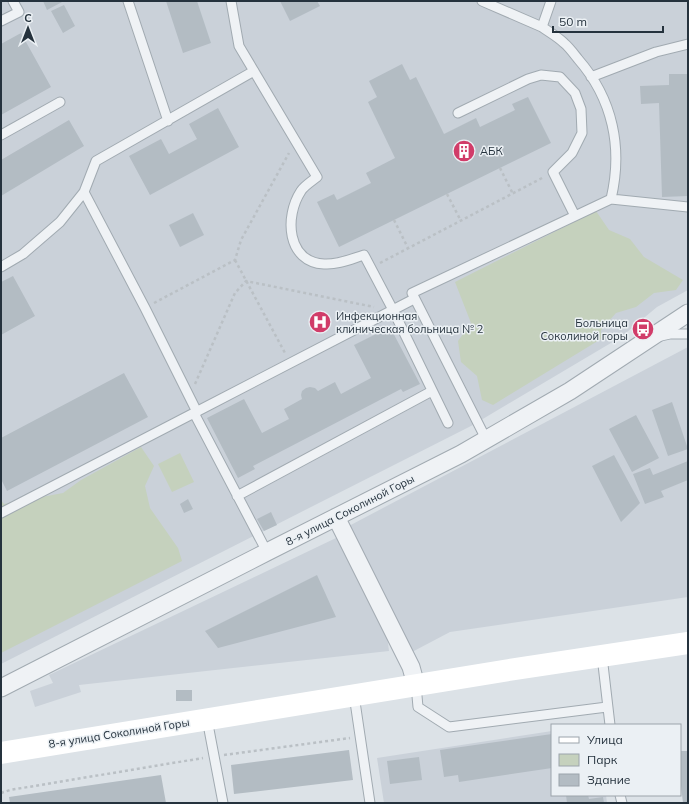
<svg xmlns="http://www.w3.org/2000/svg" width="689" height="804" font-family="Mulish,sans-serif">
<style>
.built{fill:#cad1d9}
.green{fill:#c5d1bd}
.building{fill:#b3bcc3}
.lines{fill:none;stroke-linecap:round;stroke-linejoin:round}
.lane-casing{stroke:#a1aab1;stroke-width:11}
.street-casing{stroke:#a1aab1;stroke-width:19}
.path{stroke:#bac0c5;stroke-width:2.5;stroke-dasharray:3 3;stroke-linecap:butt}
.lane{stroke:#eff2f5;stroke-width:9}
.street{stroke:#eff2f5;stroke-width:17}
.secondary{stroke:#fff;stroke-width:22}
.labels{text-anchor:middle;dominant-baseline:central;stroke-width:3;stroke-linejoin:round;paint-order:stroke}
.poi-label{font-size:11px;fill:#25323d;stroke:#ebf0f4;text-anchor:start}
.street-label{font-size:11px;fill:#25323d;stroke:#ebf0f4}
</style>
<rect width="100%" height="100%" fill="#dce2e7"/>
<path class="built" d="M1 1H688V290L657 307 621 337 471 426 1 664Z
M688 347V597L450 632 412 652 347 527Z
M336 538 387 636 389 651 79 685 81 692 35 707 30 691 53 683 49 675Z
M552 731V795H606L607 803H384L377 758Z"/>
<path class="green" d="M596 211 609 230 630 239 644 257 683 280 676 290 654 293 636 307 616 313 601 330V339L493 405 482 400 477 376 461 362 458 341 471 323 455 282Z
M141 447 154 466 145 486 150 508 178 548 182 561 1 653V500L4 504 63 493 81 480Z
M180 453 194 482 172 492 158 464Z"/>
<path class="building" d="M43 1H64L47 10Z
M166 1H197L211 43 183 53Z
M280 1H317L320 6 290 21Z
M64 5 75 26 63 33 51 11Z
M21 33 51 87 1 115V44Z
M402 64 410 80 416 77 444 134 476 118 480 127 515 110 512 104 528 97 551 143 339 247 317 202 334 194 337 200 371 183 366 173 395 158 368 102 377 97 369 81Z
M669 74H687V82H688V196L662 197 659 103 641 104 640 86 669 85Z
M218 108 239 147 150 195 129 156 161 139 169 154 197 139 189 124Z
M69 120 84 146 1 196V160Z
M193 213 204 235 180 247 169 225Z
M13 276 35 316 1 335V282Z
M390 327 420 384 403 392 401 389 253 466 255 469 238 478 207 418 244 399 262 433 289 419 284 409 302 399 301 395 302 391 306 388 310 387 315 388 318 391 335 382 341 394 371 378 354 345Z
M124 373 148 417 7 491 1 479V438Z
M672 402 688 449 668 456 652 410Z
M636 415 659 458 632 472 609 429Z
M614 455 640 503 621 522 592 466Z
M688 461V480L661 491 664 497 645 504 633 474 650 468 653 475Z
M188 499 193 509 184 513 180 504Z
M271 512 277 525 264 531 257 519Z
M317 575 336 617 218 648 205 631Z
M176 690H192V701H176Z
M552 734V768L459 782 458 775 444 777 440 750Z
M349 750 353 780 234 794 231 765Z
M680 751H688V803H683L680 777Z
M419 757 422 780 390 784 387 761Z
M161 775 166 803H10L9 797Z
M566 795H588L589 799 603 797 604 803H567Z"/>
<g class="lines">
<g class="lane-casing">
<path id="lane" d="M128 1 168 121
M231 1 239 46 317 177C312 181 304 186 301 191 284 217 287 262 324 264 338 265 351 259 364 255L393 310 448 423
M482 1 542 27
M551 1 542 27C549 32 558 37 564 43 569 47 574 54 578 59 613 99 623 148 611 199
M1 21 19 12 13 1
M591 77 656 52 688 44
M458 113 528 79 541 75 560 77 575 93 581 109 582 133 572 153 553 172 575 216
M1 135 60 102
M1 267 23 254 60 222 84 192
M661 336 670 334H688
M197 412 145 308 84 192 96 161 254 71
M486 439 412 293 611 199 688 207
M237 496 432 391
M1 513 194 413
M267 552 194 413 414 299
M602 656 610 725
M416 685 418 707 449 727 607 707
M354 695 370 803
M207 719 223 803
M620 795 622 803"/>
</g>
<g class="street-casing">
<path id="street" d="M336 517 411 667 416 685
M1 688 267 552 461 454 570 391 688 313"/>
</g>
<path class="path" d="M500 168 513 194
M447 194 461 221
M394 220 408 248
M235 260 285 353
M380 263 544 177
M154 303 235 260 241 240 289 153
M195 384 235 293 246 281 374 307
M224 755 350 738
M1 793 10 790 203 758"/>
<use href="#lane" class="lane"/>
<use href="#street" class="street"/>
<path class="secondary" d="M1 753 509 670 688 643"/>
</g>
<defs>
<g id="building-disc" transform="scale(1.15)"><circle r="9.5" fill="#d13c69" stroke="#ebf0f4"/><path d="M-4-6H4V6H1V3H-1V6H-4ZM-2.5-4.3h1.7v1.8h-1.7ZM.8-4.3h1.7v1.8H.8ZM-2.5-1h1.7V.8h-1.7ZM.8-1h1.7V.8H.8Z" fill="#fff"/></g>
<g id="hospital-disc" transform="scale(1.15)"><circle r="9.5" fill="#d13c69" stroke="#ebf0f4"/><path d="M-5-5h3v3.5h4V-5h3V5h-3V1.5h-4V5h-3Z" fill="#fff"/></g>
<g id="bus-disc" transform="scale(1.15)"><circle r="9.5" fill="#d13c69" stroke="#ebf0f4"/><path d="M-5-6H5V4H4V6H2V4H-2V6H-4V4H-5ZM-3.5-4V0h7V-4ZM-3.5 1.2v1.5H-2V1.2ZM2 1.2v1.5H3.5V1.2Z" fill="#fff"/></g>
</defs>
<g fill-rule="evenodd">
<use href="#building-disc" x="464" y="151"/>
<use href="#hospital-disc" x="320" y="322"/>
<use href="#bus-disc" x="643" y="329"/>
</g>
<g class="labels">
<g class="poi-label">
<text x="480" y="151">АБК</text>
<text x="336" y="316">Инфекционная<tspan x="336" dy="13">клиническая больница № 2</tspan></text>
<text x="628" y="323" text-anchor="end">Больница<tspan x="628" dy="13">Соколиной горы</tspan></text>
</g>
<g class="street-label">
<text transform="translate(350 510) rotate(-27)">8-я улица Соколиной Горы</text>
<text transform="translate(119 733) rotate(-9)">8-я улица Соколиной Горы</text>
</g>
</g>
<rect width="689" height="804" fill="none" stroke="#25323d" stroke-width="4"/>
<rect x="551" y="724" width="130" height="72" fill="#ebf0f4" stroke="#9ca4ab"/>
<rect x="559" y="737" width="20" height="6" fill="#ffffff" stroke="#9ca4ab"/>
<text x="587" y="744" font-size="12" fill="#25323d">Улица</text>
<rect x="559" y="754" width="20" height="12" fill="#c5d1bd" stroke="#9ca4ab"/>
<text x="587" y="764" font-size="12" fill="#25323d">Парк</text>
<rect x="559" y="774" width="20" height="12" fill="#b3bcc3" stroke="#9ca4ab"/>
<text x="587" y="784" font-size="12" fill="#25323d">Здание</text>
<g transform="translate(28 28)" stroke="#ebf0f4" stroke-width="3" paint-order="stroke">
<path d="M0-3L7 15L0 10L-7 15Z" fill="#25323d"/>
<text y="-6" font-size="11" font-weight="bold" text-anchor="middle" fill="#25323d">С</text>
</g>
<path d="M553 26v6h110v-6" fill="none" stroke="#25323d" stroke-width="2"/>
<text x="559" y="26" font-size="12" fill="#25323d" stroke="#ebf0f4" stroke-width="3" paint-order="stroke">50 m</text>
</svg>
